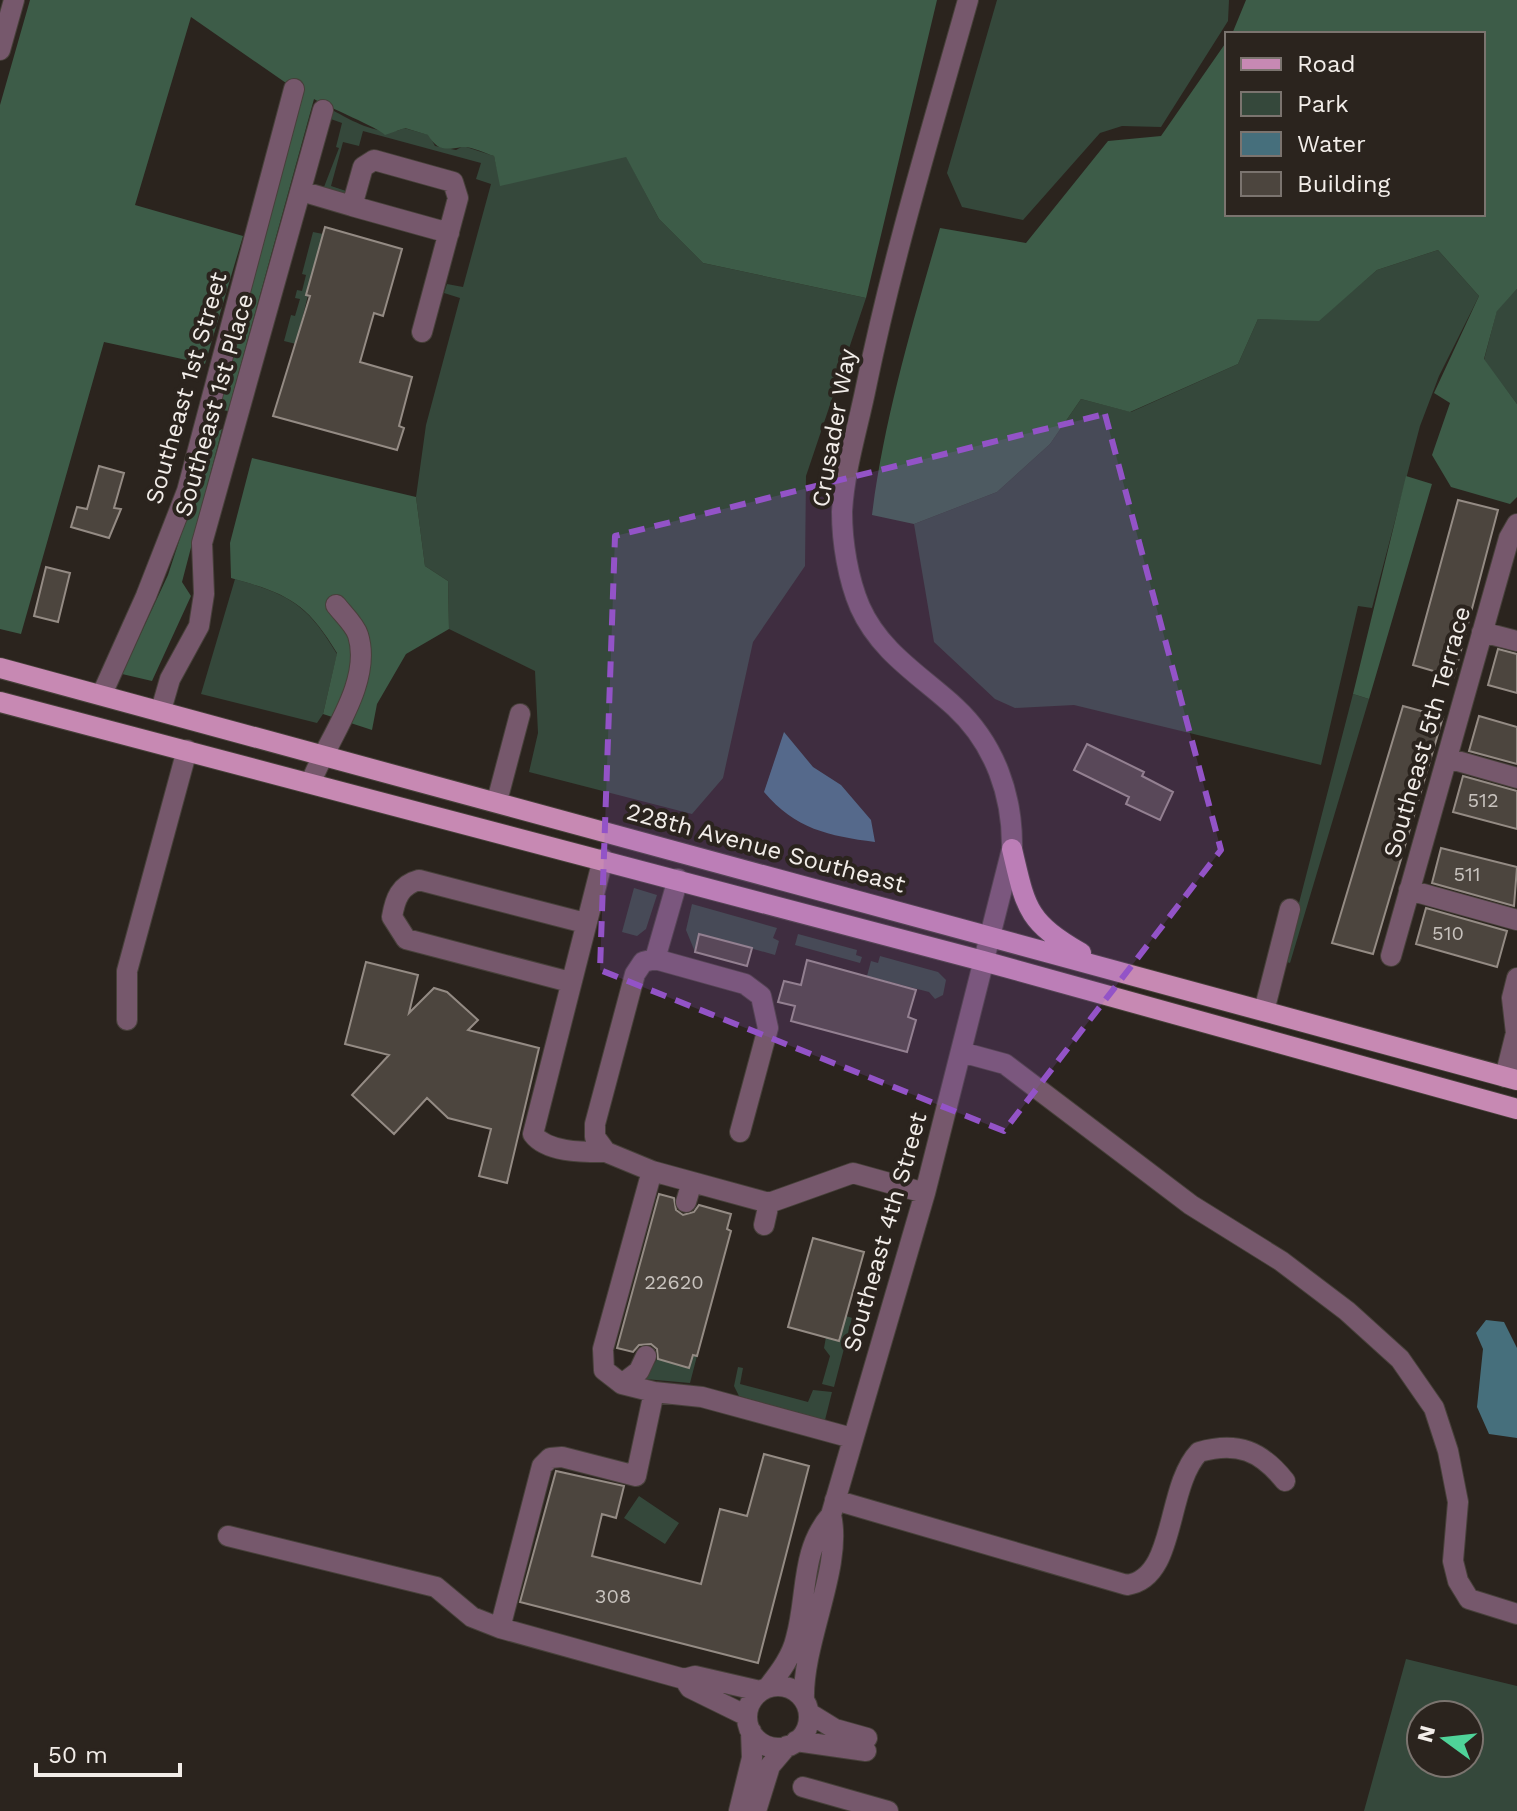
<svg xmlns="http://www.w3.org/2000/svg" width="1517" height="1811" font-family="'Work Sans',sans-serif">
<style>
.green{fill:#35483b;fill-rule:evenodd}
.forest{fill:#3d5c48}
.water{fill:#466f7c}
.building{fill:#4c453e;stroke:#948b84;stroke-width:2}
.lines{fill:none;stroke-linecap:round;stroke-linejoin:round}
.minor-casing{stroke:#47403a;stroke-width:22}
.major-casing{stroke:#47403a;stroke-width:22}
.minor{stroke:#76586c;stroke-width:20}
.major{stroke:#c789b3;stroke-width:20}
.marked{fill:#9353c7;fill-opacity:0.2;stroke:#9353c7;stroke-width:6;stroke-dasharray:16 10;stroke-linejoin:round}
.labels{text-anchor:middle;dominant-baseline:central;stroke-width:8;stroke-linejoin:round;paint-order:stroke}
.number-label{font-size:20px;fill:#c8c3be}
.street-label{font-size:24px;fill:#f2ede9;stroke:#2b241e}
</style>
<rect width="100%" height="100%" fill="#2b241e"/>
<path class="green" d="M997 0H1229L1228 21 1161 127 1122 126 1100 133 1023 220 962 207 947 173Z
M334 111C352 121 385 139 404 128L429 135 435 146 456 150 463 146 494 156 501 185 626 156 659 219 703 263 866 298 806 476 805 566 753 642 723 778 692 814 529 772 538 733 535 671 449 629 448 581 425 566 416 497 426 425 460 298 444 293 447 284 463 287 491 184 476 179 481 163 363 131 359 146 343 142 331 186 346 191 345 194 324 187 339 148 336 147 342 123 328 118V112Z
M313 232 323 234 296 344 284 341 291 315 295 316 300 299 295 298 297 290 302 291 306 275 302 274Z
M1438 250 1479 296 1439 376 1420 426 1372 608 1358 606 1321 765 1074 705 1015 708 995 699 934 642 914 524 997 492 1050 444 1081 399 1131 412 1238 364 1258 319 1319 320 1377 270Z
M1517 289V404L1484 360 1497 310Z
M235 579C290 595 307 604 337 654L323 714 317 723 201 694Z
M1353 694 1369 699 1290 963 1284 961Z
M634 888 657 895 646 929 637 936 622 932Z
M692 904 777 928 773 938 779 941 775 955 700 934 695 952 686 930Z
M798 934 857 950 856 955 862 957 860 963 795 945Z
M880 956 938 972 946 980 943 995 935 999 929 992 867 976 871 961 878 963Z
M846 1316 852 1318 834 1387 822 1384 830 1356 824 1348 826 1337 839 1341Z
M693 1355 697 1356 690 1383 645 1379 657 1359 689 1368Z
M738 1367 743 1368 740 1384 808 1402 813 1390 832 1392 825 1420 739 1396 734 1386Z
M639 1496 679 1523 665 1544 624 1518Z
M1406 1659 1517 1686V1811H1364ZM1421 1715H1469V1763H1421Z"/>
<path class="forest" d="M30 0H937L866 298 703 263 659 219 626 157 500 186 494 156C485 153 471 146 462 147 445 150 438 151 428 135L405 128 385 135C379 128 328 107 314 99L228 411 217 409 299 92 191 17 135 205 243 236 205 364 104 342 21 634 0 629V105Z
M1246 0H1517V289L1497 311 1484 359 1517 404V497L1510 504 1451 487 1432 455 1450 403 1434 393 1479 296 1438 250 1377 270 1319 321 1258 319 1238 364 1130 412 1081 399 1050 444 997 492 914 524 872 515C884 418 913 322 940 228L1026 243 1108 141 1161 136 1227 41V214H1483V34H1232Z
M222 429 182 582 191 596 152 681 122 674 168 575 214 434Z
M252 458 416 497 425 566 448 581 449 629 406 654 377 704 372 730 323 714 337 653C306 602 288 594 231 578L230 543Z
M1406 476 1432 484 1369 699 1353 694Z"/>
<path class="water" d="M784 732 813 767 841 785 871 820 875 842C829 836 795 829 764 792Z
M1486 1320 1504 1322 1517 1348V1438L1489 1434 1477 1407 1483 1349 1476 1333Z"/>
<path class="building" d="M325 227 402 249 383 316 374 313 360 362 412 377 399 426 404 428 397 450 273 416 310 296 306 295Z
M99 466 124 473 114 508 121 509 109 538 71 527 77 507 87 509Z
M1458 500 1498 510 1454 677 1413 665Z
M46 567 70 573 58 622 34 616Z
M1498 649 1517 654V693L1488 685Z
M1403 706 1443 717 1373 954 1332 943Z
M1479 716 1517 727V764L1469 751Z
M1087 744 1144 772 1142 776 1173 792 1160 820 1126 804 1129 797 1074 770Z
M1463 776 1517 791V829L1453 812Z
M1441 848 1517 867 1514 906 1432 883Z
M1426 908 1507 931 1497 967 1416 944Z
M699 934 752 948 747 966 695 952Z
M807 960 916 990 908 1017 916 1020 907 1052 791 1021 795 1006 778 1002 784 981 801 985Z
M366 962 418 975 409 1013 434 988 447 992 478 1020 468 1030 539 1048 507 1183 479 1176 491 1129 448 1118 427 1098 394 1134 352 1095 389 1055 345 1044Z
M659 1194 674 1198 676 1210 683 1215 694 1212 699 1205 731 1214 727 1229 731 1231 697 1356 693 1355 689 1368 658 1359 657 1349 651 1344 639 1345 633 1352 617 1348Z
M813 1238 864 1252 839 1341 788 1327Z
M764 1454 809 1466 758 1663 520 1602 556 1471 624 1486 616 1518 602 1514 592 1556 701 1584 720 1509 747 1516Z"/>
<g class="lines">
<g class="minor-casing">
<path id="minor" d="M0 50 14 0
M301 191 352 206 363 167 374 160 453 182 458 198 422 332
M352 206 449 233
M1482 632 1517 641
M102 694 146 596 187 491 294 89
M161 710 170 679 199 626 204 594 202 543 323 110
M1447 758 1517 778
M311 782C327 740 373 683 358 635 355 625 343 614 336 605
M497 801 520 714
M603 859 533 1134C547 1153 585 1152 606 1152
M1409 890 1517 920
M1391 956 1509 538 1517 524
M655 959 678 879
M570 982 406 939 392 917C395 899 400 885 419 880L585 923
M1264 1011 1290 909
M127 1020V971L187 750
M961 1052 1005 1064 1191 1205 1281 1261 1347 1311 1400 1359 1434 1408 1448 1451 1458 1502 1453 1561 1458 1581 1469 1599 1517 1614
M1505 1077 1516 1033 1512 998 1517 978
M740 1132 768 1028 761 996 745 984 655 959 643 962 635 974 595 1124V1137L606 1152 652 1171 769 1203 853 1173 925 1193
M686 1202 692 1182
M764 1225 769 1203
M622 1384 639 1371 646 1356
M654 1392 702 1397 852 1438
M835 1500 1127 1585C1177 1578 1165 1488 1199 1452 1238 1441 1261 1451 1285 1481
M228 1536 436 1587 472 1617 500 1628 684 1679 695 1676 760 1691
M500 1628 542 1466 550 1458 562 1457 636 1476 654 1392 622 1384 604 1370 603 1349 652 1171
M684 1679 690 1688 747 1716
M769 1686C780 1672 792 1656 796 1638 808 1595 800 1551 831 1515L925 1193 1012 849C1013 796 995 744 955 707 920 675 880 652 860 607 848 579 842 542 842 512 844 471 858 427 866 387 893 256 932 128 968 0
M747 1717a31 31 0 1 1 62 0a31 31 0 1 1-62 0Z
M804 1700C802 1642 843 1567 831 1515
M809 1713 835 1729 867 1738
M796 1741 866 1751
M803 1787 888 1811
M739 1811 752 1758 751 1731
M756 1811 770 1766 787 1746"/>
</g>
<g class="major-casing">
<path id="major" d="M0 668 1517 1080
M0 702 983 961 1517 1109
M1012 849C1026 908 1026 921 1081 953"/>
</g>
<use href="#minor" class="minor"/>
<use href="#major" class="major"/>
</g>
<path class="marked" d="M1105 414 1221 850 1004 1131 600 970 615 536Z"/>
<g class="labels">
<g class="number-label">
<text x="1483" y="800">512</text>
<text x="1467" y="874">511</text>
<text x="1448" y="933">510</text>
<text x="674" y="1282">22620</text>
<text x="613" y="1596">308</text>
</g>
<g class="street-label">
<text transform="translate(186 388) rotate(-74)">Southeast 1st Street</text>
<text transform="translate(214 405) rotate(-74)">Southeast 1st Place</text>
<text transform="translate(834 428) rotate(-80)">Crusader Way</text>
<text transform="translate(1427 732) rotate(-74)">Southeast 5th Terrace</text>
<text transform="translate(766 848) rotate(15)">228th Avenue Southeast</text>
<text transform="translate(885 1232) rotate(-74)">Southeast 4th Street</text>
</g>
</g>
<rect x="1225" y="32" width="260" height="184" fill="#2b241e" stroke="#7b746f" stroke-width="2"/>
<rect x="1241" y="58" width="40" height="12" fill="#c789b3" stroke="#7b746f" stroke-width="2"/>
<text x="1297" y="72" font-size="24" fill="#f2ede9">Road</text>
<rect x="1241" y="92" width="40" height="24" fill="#35483b" stroke="#7b746f" stroke-width="2"/>
<text x="1297" y="112" font-size="24" fill="#f2ede9">Park</text>
<rect x="1241" y="132" width="40" height="24" fill="#466f7c" stroke="#7b746f" stroke-width="2"/>
<text x="1297" y="152" font-size="24" fill="#f2ede9">Water</text>
<rect x="1241" y="172" width="40" height="24" fill="#4c453e" stroke="#7b746f" stroke-width="2"/>
<text x="1297" y="192" font-size="24" fill="#f2ede9">Building</text>
<g transform="translate(1445 1739) rotate(285)"><circle r="38" fill="#2b241e" stroke="#7b746f" stroke-width="2"/>
<path d="M0-6L14 30L0 20L-14 30Z" fill="#4fd399"/>
<text y="-12" font-size="22" font-weight="bold" text-anchor="middle" fill="#f2ede9">N</text>
</g>
<path d="M36 1763v12h144v-12" fill="none" stroke="#f2ede9" stroke-width="4"/>
<text x="48" y="1763" font-size="24" fill="#f2ede9" stroke="#2b241e" stroke-width="6" paint-order="stroke">50 m</text>
</svg>
